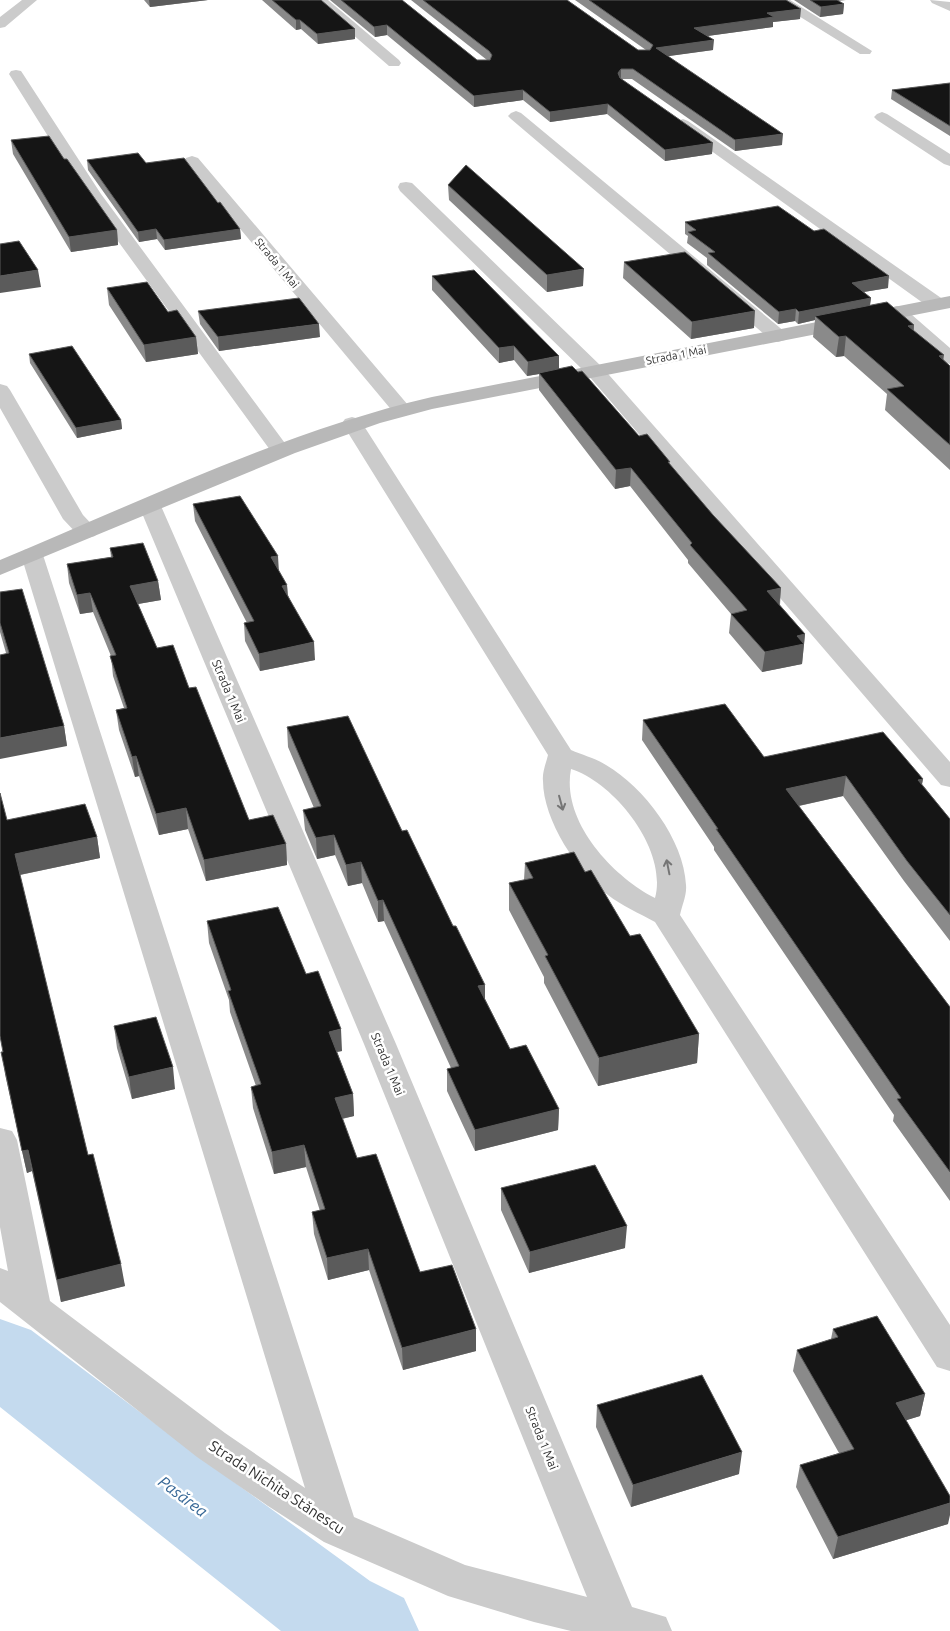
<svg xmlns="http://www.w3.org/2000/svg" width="950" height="1631" font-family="Ubuntu,sans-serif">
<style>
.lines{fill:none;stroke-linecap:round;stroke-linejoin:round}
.river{fill:#c4daee;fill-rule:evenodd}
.street{fill:#cbcbcb;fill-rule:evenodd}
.secondary{fill:#b8b8b8;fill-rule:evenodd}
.wall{fill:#8a8a8a}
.shaded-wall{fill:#5b5b5b}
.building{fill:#151515;stroke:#5b5b5b}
.oneway{stroke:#757575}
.labels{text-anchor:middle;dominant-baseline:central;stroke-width:5;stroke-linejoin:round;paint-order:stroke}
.far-street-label{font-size:11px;fill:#2e2e2e;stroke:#fff}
.street-label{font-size:12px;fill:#2e2e2e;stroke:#fff}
.near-street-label{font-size:15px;fill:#2e2e2e;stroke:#fff}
.near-water-label{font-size:16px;font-style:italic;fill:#366796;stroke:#fff}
</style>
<rect width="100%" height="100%" fill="#fff"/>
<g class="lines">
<path class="river" d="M0 1319 31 1330 193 1452 370 1581 404 1598 419 1631H281L0 1407Z"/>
<path class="street" d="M22 0H37L5 27 0 28V17Z
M313 0H328L399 60 401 63 399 66H389Z
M773 0H790L872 51 870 54H860Z
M930 0 950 2V11L932 3Z
M16 70 21 71 23 74 101 194 287 446 291 450 287 454 280 456 273 454 88 200 9 74 11 71Z
M516 111 521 113 785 332 788 336 785 340 778 342 771 340 511 119 508 116 511 113Z
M882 112 887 114 950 154V166L944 164 877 120 874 117 877 114Z
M683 119 688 121 944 300 946 304 944 308 937 310 930 308 678 127 675 124 678 121Z
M192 156 198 158 408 405 411 409 408 413 401 415 394 413 186 164 184 161 186 158Z
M406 182 412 183 602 367 950 762V787L941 785 588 375 400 191 398 187 400 183Z
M897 306 904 308 950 348V364L943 362 890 316 888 312 890 308Z
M0 384 7 386 10 390 83 515 98 531 95 536 87 538 79 536 63 519 0 408Z
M352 417 359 419 362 423 571 750C582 755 595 758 606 765 644 787 684 840 686 885 687 895 682 905 680 915L950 1325V1371L937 1367 655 922C639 913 622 906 608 895 578 873 543 820 543 781 542 773 546 763 548 755L342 423 345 419ZM571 769C615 783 668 850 655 898 612 876 561 821 571 769Z
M150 499 158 501 161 506 396 1044 632 1607 666 1617 672 1631H571L534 1622 448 1596 324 1542 268 1506 197 1457 0 1302V1268L8 1271 0 1227V1128L12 1131 17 1140 50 1301 225 1433 305 1488 21 555 24 550 32 548 40 550 43 555 354 1517 465 1565 587 1597 364 1044 139 506 142 501Z"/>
<path class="secondary" d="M950 296V308L432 409 380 423 295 453 0 575V560C142 501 282 432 432 397Z"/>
</g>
<path class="wall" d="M144 0H208L150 7Z
M262 0H321L355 39 318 44 301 29 296 30Z
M330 0H402L477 60H487L411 0H567L638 50H646L575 0H786L800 19 773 22V27L707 36 713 50 668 56 782 145 735 151 632 79H622L712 154 665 161 607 114 550 122 523 100 474 107 387 35 375 37Z
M794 0H846L838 1 844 4 843 14 820 17Z
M950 83V136L891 99 892 90Z
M11 140 64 159 117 230 118 245 71 252 13 154Z
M87 160 218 203 240 229 241 239 165 250 157 239 139 242 88 170Z
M448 185 583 286 547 292 449 200Z
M685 222 888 288 864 292 871 298 870 306 914 325V331L950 366V470L885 410 887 394 844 356 836 357 813 337 815 320 798 324 795 321 778 324 707 265V258L687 243 688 236 685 234Z
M624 262 754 328 691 339 623 278Z
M432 276 559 369 639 436 670 465 713 515 781 588 780 605 805 634 802 664 762 672 729 633 731 614 688 563V560L630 486 615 489 539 390V374L527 376 514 360 499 363 432 290Z
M107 288 168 312 196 337 198 354 146 362 109 305Z
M198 311 320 337 219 351 200 324Z
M29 354 121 420 122 429 77 438 30 363Z
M193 504 278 556V570L287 585 288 595 315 660 260 671 245 641 244 623H247L195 521Z
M110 548 158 581 161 600 138 604 157 648 189 688 249 820 286 844 287 865 206 881 188 829 159 835 139 776 135 777 119 730 116 710 124 708 113 676 111 656 93 612 80 614 69 583 67 564 111 557Z
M0 592 64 726 67 746 6 653 0 632Z
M643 720 764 757 923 779 922 784 950 819V941L904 881 843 796 799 806 950 1007V1201L893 1121 894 1115 714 850V847L642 740Z
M287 727 402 831 485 999 510 1049 559 1109 558 1130 475 1151 447 1091V1069L451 1068 384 921 378 922 362 883 348 886 335 855 317 859 305 830 303 810 314 808 288 747Z
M7 820 97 837 100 858 20 875 88 1155 125 1286 61 1302 32 1171 27 1173 5 1074 3 1052Z
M525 863 585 872 699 1034 697 1063 598 1086 544 983V977L509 910V883L524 880Z
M207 921 306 974 342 1051 337 1052 353 1094 354 1116 342 1119 357 1158 420 1272 476 1351 403 1370 369 1270 328 1280 314 1234 312 1212 320 1211 306 1167 274 1174 253 1108 251 1087 256 1086 230 1012 229 1000 209 943Z
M114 1026 175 1089 132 1099 117 1048Z
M501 1188 625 1248 529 1273 501 1210Z
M833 1329 925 1394 920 1416 906 1420 948 1524 833 1559 796 1487 800 1465 839 1453 793 1371 797 1350 831 1339Z
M597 1405 739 1474 631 1507 596 1427Z"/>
<path class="shaded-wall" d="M149 0H208L150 7Z
M844 4 843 14 820 17 821 7Z
M801 9 800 19 773 22V27L693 38 694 28 767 13Z
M296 20H300L301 29 296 30Z
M387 25V35L375 37 374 27Z
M355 29V39L318 44 317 34Z
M714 40 713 50 655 58 656 48Z
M621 69V79L618 73Z
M523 90V100L474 107V96Z
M608 104 607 114 550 122V112Z
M783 134 782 145 735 151V140Z
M713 143 712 154 665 161V150Z
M156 229 157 239 139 242 138 232Z
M240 229 241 239 165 250 164 240Z
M117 230 118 245 71 252 69 237Z
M584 269 583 286 547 292V275Z
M38 270 41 287 0 293V276Z
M889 276 888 288 851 294 852 283Z
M871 298 869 310 815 316V320L798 324 799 312Z
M796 309 795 321 778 324 779 312Z
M755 311 754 328 691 339 692 322Z
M319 324 320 337 219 351 218 337Z
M914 325 912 346 908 326Z
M846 336 844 356 836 357 839 337Z
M196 337 198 354 146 362 144 345Z
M514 346V360L499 363V348Z
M944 355 941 376 939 356Z
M559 356V370L539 373V374L527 376 528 362Z
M121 420 122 429 77 438 76 428Z
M631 468 630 486 615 489 616 470Z
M278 556 279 573 271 557Z
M158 581 161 600 132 605 130 586Z
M287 585 288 602 282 586Z
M781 588 779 608 767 591Z
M90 593 93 612 80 614 77 595Z
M805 634 802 664 762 672 765 652 797 636Z
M314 642 315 660 260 671 259 654Z
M64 726 67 746 0 759V738Z
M136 756 139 776 135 777 132 757Z
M846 776 843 796 784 809 786 789Z
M923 779 919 799 918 780Z
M186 808 188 829 159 835 156 814Z
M334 835 335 855 317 859 316 838Z
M97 837 100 858 19 875 15 854Z
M286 844 287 865 206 881 204 860Z
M361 862 362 883 348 886 346 865Z
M383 900 384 921 378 922V901Z
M485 985V1006L478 986Z
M341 1029 342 1051 330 1053 329 1032Z
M699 1034 697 1063 598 1086 599 1058Z
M173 1067 175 1089 132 1099 129 1077Z
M353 1094 354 1116 336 1120 335 1098Z
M559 1109 558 1130 475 1151V1130Z
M304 1145 306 1167 274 1174 272 1152Z
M28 1150 32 1171 27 1173 22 1151Z
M627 1226 625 1248 529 1273 530 1252Z
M368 1249 369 1270 328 1280 327 1258Z
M121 1264 125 1286 61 1302 57 1280Z
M476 1329V1351L403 1370 402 1348Z
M925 1394 920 1416 891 1425 896 1403Z
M742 1452 739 1474 631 1507 633 1485Z
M950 1503V1515L948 1524 833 1559 838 1537Z"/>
<path class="building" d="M272 0H321L355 29 317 34 300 20H296Z
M341 0H402L477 60H490L492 55 489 51 423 0H567L638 50H650L653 45 589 0H786L801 9 767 13 774 17 694 28 714 40 656 48 783 134 735 140 633 69H621L618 73 620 78 713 143 665 150 608 104 550 112 523 90 474 96 387 25 374 27Z
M810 0H837L844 4 821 7Z
M950 83V126L892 90Z
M49 136 64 159H67L117 230 69 237 11 140Z
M138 153 146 163 184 158 218 203 220 202 240 229 164 240 156 229 138 232 87 160Z
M466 165 584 269 547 275 448 185Z
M778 206 814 231 824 229 889 276 852 283 871 298 799 312 796 309 779 312 708 253 715 252 688 232 696 230 685 222Z
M19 241 38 270 0 276V244Z
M685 252 755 311 692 322 624 262Z
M474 270 559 356 528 362 514 346 499 348 432 276Z
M147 282 168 312 177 310 196 337 144 345 107 288Z
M299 298 319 324 218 337 198 311Z
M887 302 914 325 908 326 944 355 939 356 950 366V445L887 389 904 386 846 336 839 337 815 316Z
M72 346 121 420 76 428 29 354Z
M572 366 578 372 582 371 639 436 647 434 670 462H668L713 515 781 588 767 591 805 634 797 636 804 644 765 652 731 614 747 610 690 545 692 543 631 468 616 470 539 373Z
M240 496 278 556 271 557 287 585 282 586 314 642 259 654 244 623 254 621 193 504Z
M143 543 158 581 130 586 157 648 173 645 189 688 196 687 249 820 273 815 286 844 204 860 186 808 156 814 136 756 132 757 116 710 127 708 110 656 116 655 90 593 77 595 67 564 113 557 110 548Z
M22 589 64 726 0 738V655L9 653 0 623V592Z
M725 704 764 757 883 732 923 779 918 780 950 819V915L907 861 846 776 786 789 950 1007V1172L897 1099 901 1098 716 829H718L643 720Z
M348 716 402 831 407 830 453 926H456L485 985 478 986 510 1049 526 1045 559 1109 475 1130 447 1069 459 1066 383 900 378 901 361 862 346 865 334 835 316 838 303 810 321 806 287 727Z
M0 793 7 820 85 804 97 837 15 854 88 1155 93 1154 121 1264 57 1280 28 1150 22 1151 1 1052H3L0 1036Z
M574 852 585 872 591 870 630 936 640 934 699 1034 599 1058 545 956 548 955 509 883 533 878 525 863Z
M278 907 306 974 318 971 341 1029 329 1032 353 1094 335 1098 357 1158 376 1154 420 1272 452 1265 476 1329 402 1348 368 1249 327 1258 312 1212 325 1209 304 1145 272 1152 251 1087 261 1084 228 991 231 990 207 921Z
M156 1017 173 1067 129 1077 114 1026Z
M595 1165 627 1226 530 1252 501 1188Z
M877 1316 925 1394 896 1403 950 1496V1503L838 1537 800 1465 854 1449 797 1350 838 1337 833 1329Z
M702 1375 742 1452 633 1485 597 1405Z"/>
<defs><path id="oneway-shaft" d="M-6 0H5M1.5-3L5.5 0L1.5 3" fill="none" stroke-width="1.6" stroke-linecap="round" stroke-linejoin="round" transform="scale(1.25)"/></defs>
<g class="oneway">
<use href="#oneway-shaft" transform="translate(561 803) rotate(75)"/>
<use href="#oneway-shaft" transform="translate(668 867) rotate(-101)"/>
</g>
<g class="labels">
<g class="far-street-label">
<text transform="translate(277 263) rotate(50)">Strada 1 Mai</text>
<text transform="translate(676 355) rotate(-11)">Strada 1 Mai</text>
</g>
<g class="street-label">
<text transform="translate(229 691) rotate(67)">Strada 1 Mai</text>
<text transform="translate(388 1064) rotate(67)">Strada 1 Mai</text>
<text transform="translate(542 1438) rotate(68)">Strada 1 Mai</text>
</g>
<g class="near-street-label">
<text transform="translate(277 1487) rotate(33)">Strada Nichita Stănescu</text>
</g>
<g class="near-water-label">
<text transform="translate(183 1496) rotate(37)">Pasărea</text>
</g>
</g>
</svg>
